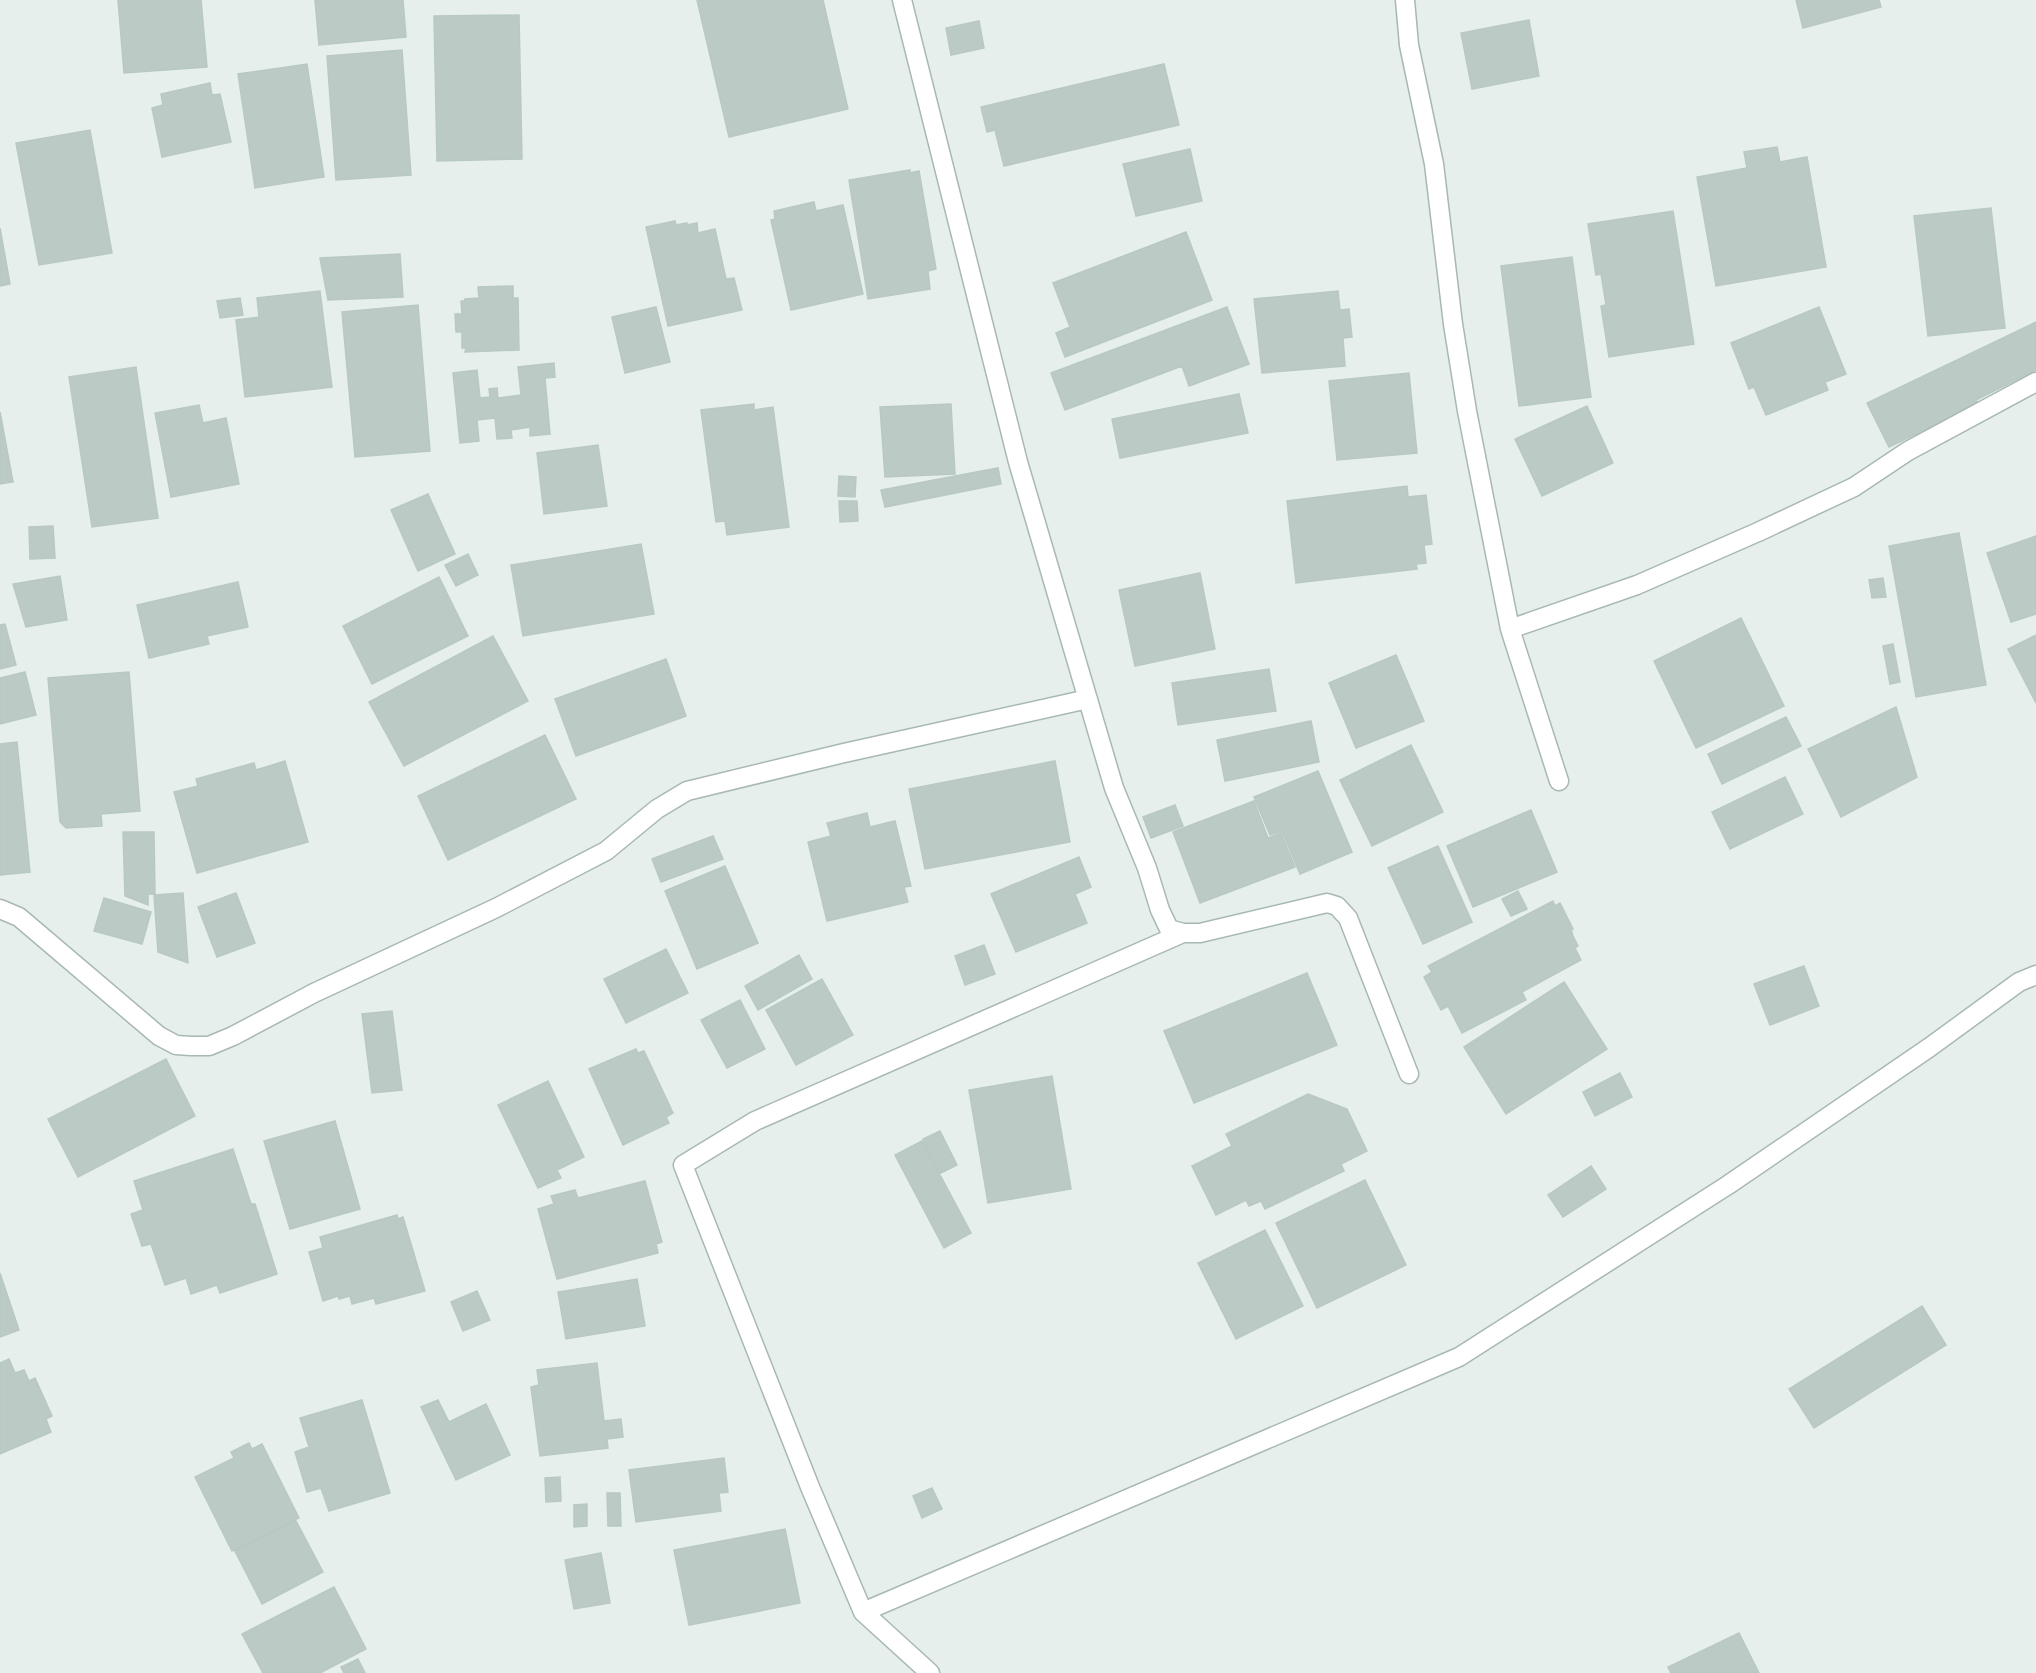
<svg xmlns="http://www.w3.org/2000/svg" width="2036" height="1673" font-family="Roboto,sans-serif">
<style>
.building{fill:#bbcac4;stroke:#b8c9c2;stroke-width:1.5}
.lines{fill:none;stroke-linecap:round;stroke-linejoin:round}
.minor-casing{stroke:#a8b8b2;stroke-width:21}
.minor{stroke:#fff;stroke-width:18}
</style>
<rect width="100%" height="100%" fill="#e6efeb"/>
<path class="building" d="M118 0H201L207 67 124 73Z
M315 0H403L406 37 319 45Z
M697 0H823L848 109 729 137Z
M1796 0H1879L1881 7 1803 28Z
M519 15 522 159 437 161 434 16Z
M1529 20 1539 76 1472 89 1461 33Z
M979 21 984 48 951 55 946 28Z
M402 50 411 175 336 180 327 56Z
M307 64 324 177 255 188 238 74Z
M1164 64 1179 125 1004 166 995 130 987 132 981 107Z
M210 83 212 95 220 94 231 142 162 157 152 108 163 105 161 94Z
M90 130 112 253 39 265 16 143Z
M1777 147 1780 162 1807 157 1826 267 1716 286 1697 177 1747 168 1744 152Z
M1190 149 1202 201 1136 216 1123 164Z
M910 170V173L919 171 936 269 928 271 930 289 868 299 849 180Z
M814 202 816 211 843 205 863 294 791 310 771 220 775 219 774 211Z
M1991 208 2005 328 1928 336 1914 216Z
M1673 211 1694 344 1609 357 1601 306 1606 305 1601 274 1596 275 1588 224Z
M675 221 676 225 687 223V225L697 223 698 233 715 229 726 279 734 278 742 310 668 326 646 227Z
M0 228 10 284 0 286Z
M1186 232 1212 300 1065 357 1056 333 1070 327 1053 283Z
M400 254 403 297 328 300 320 258Z
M1572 257 1591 397 1519 406 1501 266Z
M513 286V298H518L519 350 465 352 466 348H462V332H456L455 314H462L461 301H465V299L479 298 478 287Z
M320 291 332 387 245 397 236 320 259 317 257 298Z
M1338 291 1340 310 1349 309 1352 337 1343 338 1345 366 1262 373 1254 299Z
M240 298 243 315 220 318 217 301Z
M418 305 430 451 355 457 342 312Z
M656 307 670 362 625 373 612 317Z
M1227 307 1249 364 1189 386 1182 366 1065 410 1051 373Z
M1819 307 1846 374 1825 382 1828 390 1766 415 1754 387 1749 389 1731 343Z
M2036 322V370L1976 400 1979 404 1889 447 1867 403Z
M554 363 555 377 545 378 550 434 530 436V427L511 430 512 438 497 439 495 418 477 420 479 441 460 443 453 373 477 370 480 398 490 397 489 389 497 388 498 398 521 395 518 367Z
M136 367 158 518 92 527 69 377Z
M1409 373 1417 453 1337 460 1329 381Z
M1239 394 1248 433 1120 458 1112 419Z
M754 404V410L773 407 789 527 727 535 725 521 716 522 701 410Z
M951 404 955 474 885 477 880 407Z
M199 405 203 423 226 418 239 484 171 497 155 413Z
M1587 406 1613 463 1542 496 1515 439Z
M0 412 13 482 0 484Z
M598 445 607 506 544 514 537 453Z
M998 468 1001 484 885 507 881 490Z
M839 476 856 477 855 497 838 496Z
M1407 486 1408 497 1426 495 1432 544 1424 545 1426 563 1416 564 1417 569 1296 583 1287 501Z
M428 494 455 554 418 571 391 510Z
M839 501H857L858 521 840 522Z
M53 526 55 558 30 559 29 527Z
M1959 533 1986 685 1916 697 1889 546Z
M2036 536V614L2011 622 1987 553Z
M641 544 654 614 523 636 511 565Z
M468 554 478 575 456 586 445 565Z
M1200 573 1215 649 1135 666 1119 590Z
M60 576 67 620 26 627 13 584Z
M439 577 468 636 372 684 343 626Z
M1883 578 1886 597 1872 598 1869 580Z
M238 582 248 627 207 636 209 644 149 658 137 605Z
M1741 618 1784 706 1696 748 1654 661Z
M5 624 16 665 0 669V625Z
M2036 635V703L2008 649Z
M493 636 528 701 404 766 369 702Z
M1893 644 1900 682 1890 684 1883 646Z
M1396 655 1424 721 1356 748 1329 683Z
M666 659 686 716 576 756 555 699Z
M1269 669 1276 711 1178 725 1172 683Z
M25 672 36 715 0 724V678Z
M129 672 140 811 101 814 102 826 66 828 60 822 48 678Z
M1896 707 1917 777 1841 817 1808 749Z
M1786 717 1801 746 1722 784 1708 754Z
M1311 721 1319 762 1225 781 1217 740Z
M545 735 576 799 448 860 418 796Z
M17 742 30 872 0 875V744Z
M1411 745 1443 812 1372 846 1340 780Z
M285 761 308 842 197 873 174 792 198 786 196 779 254 763 256 770Z
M1055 761 1070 842 925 869 909 789Z
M1318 771 1352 852 1300 874 1282 831 1270 835 1254 797Z
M1785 777 1803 814 1730 849 1712 812Z
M1254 801 1268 838 1281 833 1295 867 1200 903 1173 832Z
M1175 805 1183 826 1151 838 1143 817Z
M1531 810 1557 872 1473 907 1447 846Z
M867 813 870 827 895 821 911 886 904 887 908 902 827 921 808 842 831 836 827 823Z
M123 832H154L155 894H148V905L125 896Z
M713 836 723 859 661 882 652 859Z
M1438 846 1472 922 1423 944 1388 868Z
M1079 857 1091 887 1075 894 1087 923 1016 952 991 894Z
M725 866 758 943 697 969 665 891Z
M1518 891 1527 909 1511 916 1502 899Z
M183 893 188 963 158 952 154 895Z
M236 893 255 943 217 957 198 907Z
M104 898 151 912 142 944 94 931Z
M1553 901 1555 906 1560 903 1573 929H1571L1573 936 1578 946 1575 948 1581 960 1522 992 1526 1000 1462 1033 1448 1006 1441 1010 1424 977 1432 972 1428 966Z
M984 945 995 974 965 985 955 956Z
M666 949 688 993 626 1023 604 979Z
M799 955 812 979 758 1010 745 986Z
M1804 966 1819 1006 1770 1025 1754 984Z
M1307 973 1337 1045 1194 1103 1164 1031Z
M822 979 853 1035 796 1065 766 1010Z
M1564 982 1607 1049 1506 1114 1464 1047Z
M740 1000 765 1049 727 1068 701 1020Z
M392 1011 402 1090 372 1093 362 1014Z
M636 1049 638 1053 644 1051 673 1113 666 1117 669 1123 623 1145 589 1069Z
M166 1059 195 1116 78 1177 48 1119Z
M1620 1073 1632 1097 1595 1116 1583 1092Z
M1052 1076 1071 1189 988 1203 969 1090Z
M548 1081 584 1157 557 1170 561 1178 538 1188 498 1105Z
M1308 1094 1347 1109 1367 1151 1341 1164 1344 1171 1265 1209 1261 1201 1249 1206 1246 1200 1216 1215 1192 1166 1232 1146 1226 1134Z
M335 1121 360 1209 290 1229 264 1141Z
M940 1131 957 1165 939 1174 923 1139Z
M922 1141 971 1233 944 1248 895 1155Z
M233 1149 251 1204H255L277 1274 220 1293 217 1285 191 1294 186 1278 165 1285 151 1244 142 1246 131 1214 143 1210 134 1181Z
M1591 1166 1606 1189 1563 1217 1548 1195Z
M1365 1180 1406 1265 1317 1308 1276 1223Z
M645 1181 662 1242 656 1244 658 1253 557 1279 538 1209 554 1204 551 1196 575 1190 578 1198Z
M397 1215 398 1219 403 1217 425 1291 376 1304 374 1298 352 1304 350 1296 339 1299 338 1296 323 1301 309 1252 323 1248 320 1237Z
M1265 1230 1303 1306 1236 1339 1198 1263Z
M0 1273 19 1330 0 1337Z
M637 1279 645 1326 566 1339 558 1292Z
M477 1291 490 1320 463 1331 451 1302Z
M1922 1306 1946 1345 1814 1428 1789 1389Z
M9 1359 15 1373 24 1370 29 1381 35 1378 52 1416 46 1419 51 1432 0 1454V1363Z
M597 1363 604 1421 621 1419 623 1437 607 1439 608 1448 540 1456 531 1387 539 1385 537 1370Z
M362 1400 390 1493 329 1511 321 1488 307 1492 295 1452 309 1447 300 1418Z
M438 1400 449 1422 486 1404 510 1455 456 1480 421 1407Z
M249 1443 252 1449 262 1444 299 1518 232 1551 195 1477 234 1458 231 1452Z
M724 1458 728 1492 719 1493 721 1511 636 1522 629 1470Z
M560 1477 561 1501 546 1502 545 1478Z
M932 1488 942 1509 922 1518 913 1496Z
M607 1493H620L621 1526H608Z
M587 1504V1526L574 1527V1505Z
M296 1521 323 1572 262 1604 235 1551Z
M785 1529 800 1603 689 1625 674 1550Z
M601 1553 610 1603 574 1609 565 1560Z
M334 1587 366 1649 320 1673H263L242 1634Z
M1739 1633 1759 1673H1671L1668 1667Z
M358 1659 365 1673H344L341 1667Z"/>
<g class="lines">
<g class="minor-casing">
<path id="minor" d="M902 0 1018 462 1114 788 1147 868 1160 910 1169 929 1183 933H1200L1327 903 1337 906 1348 918 1409 1074
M1405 0 1409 45 1434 164 1453 324 1467 411 1510 629 1559 781
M1510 629 1637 585 1758 532 1854 487 1908 451 2036 382
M0 909 19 917 159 1036 176 1045 191 1046H209L233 1036 314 993 496 908 606 851 657 809 687 791 844 753 1088 699
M863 1612 1459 1357 1728 1185 1930 1047 2019 982 2036 975
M930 1673 863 1612 810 1487 683 1165 755 1121 1183 933"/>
</g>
<use href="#minor" class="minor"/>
</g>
</svg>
